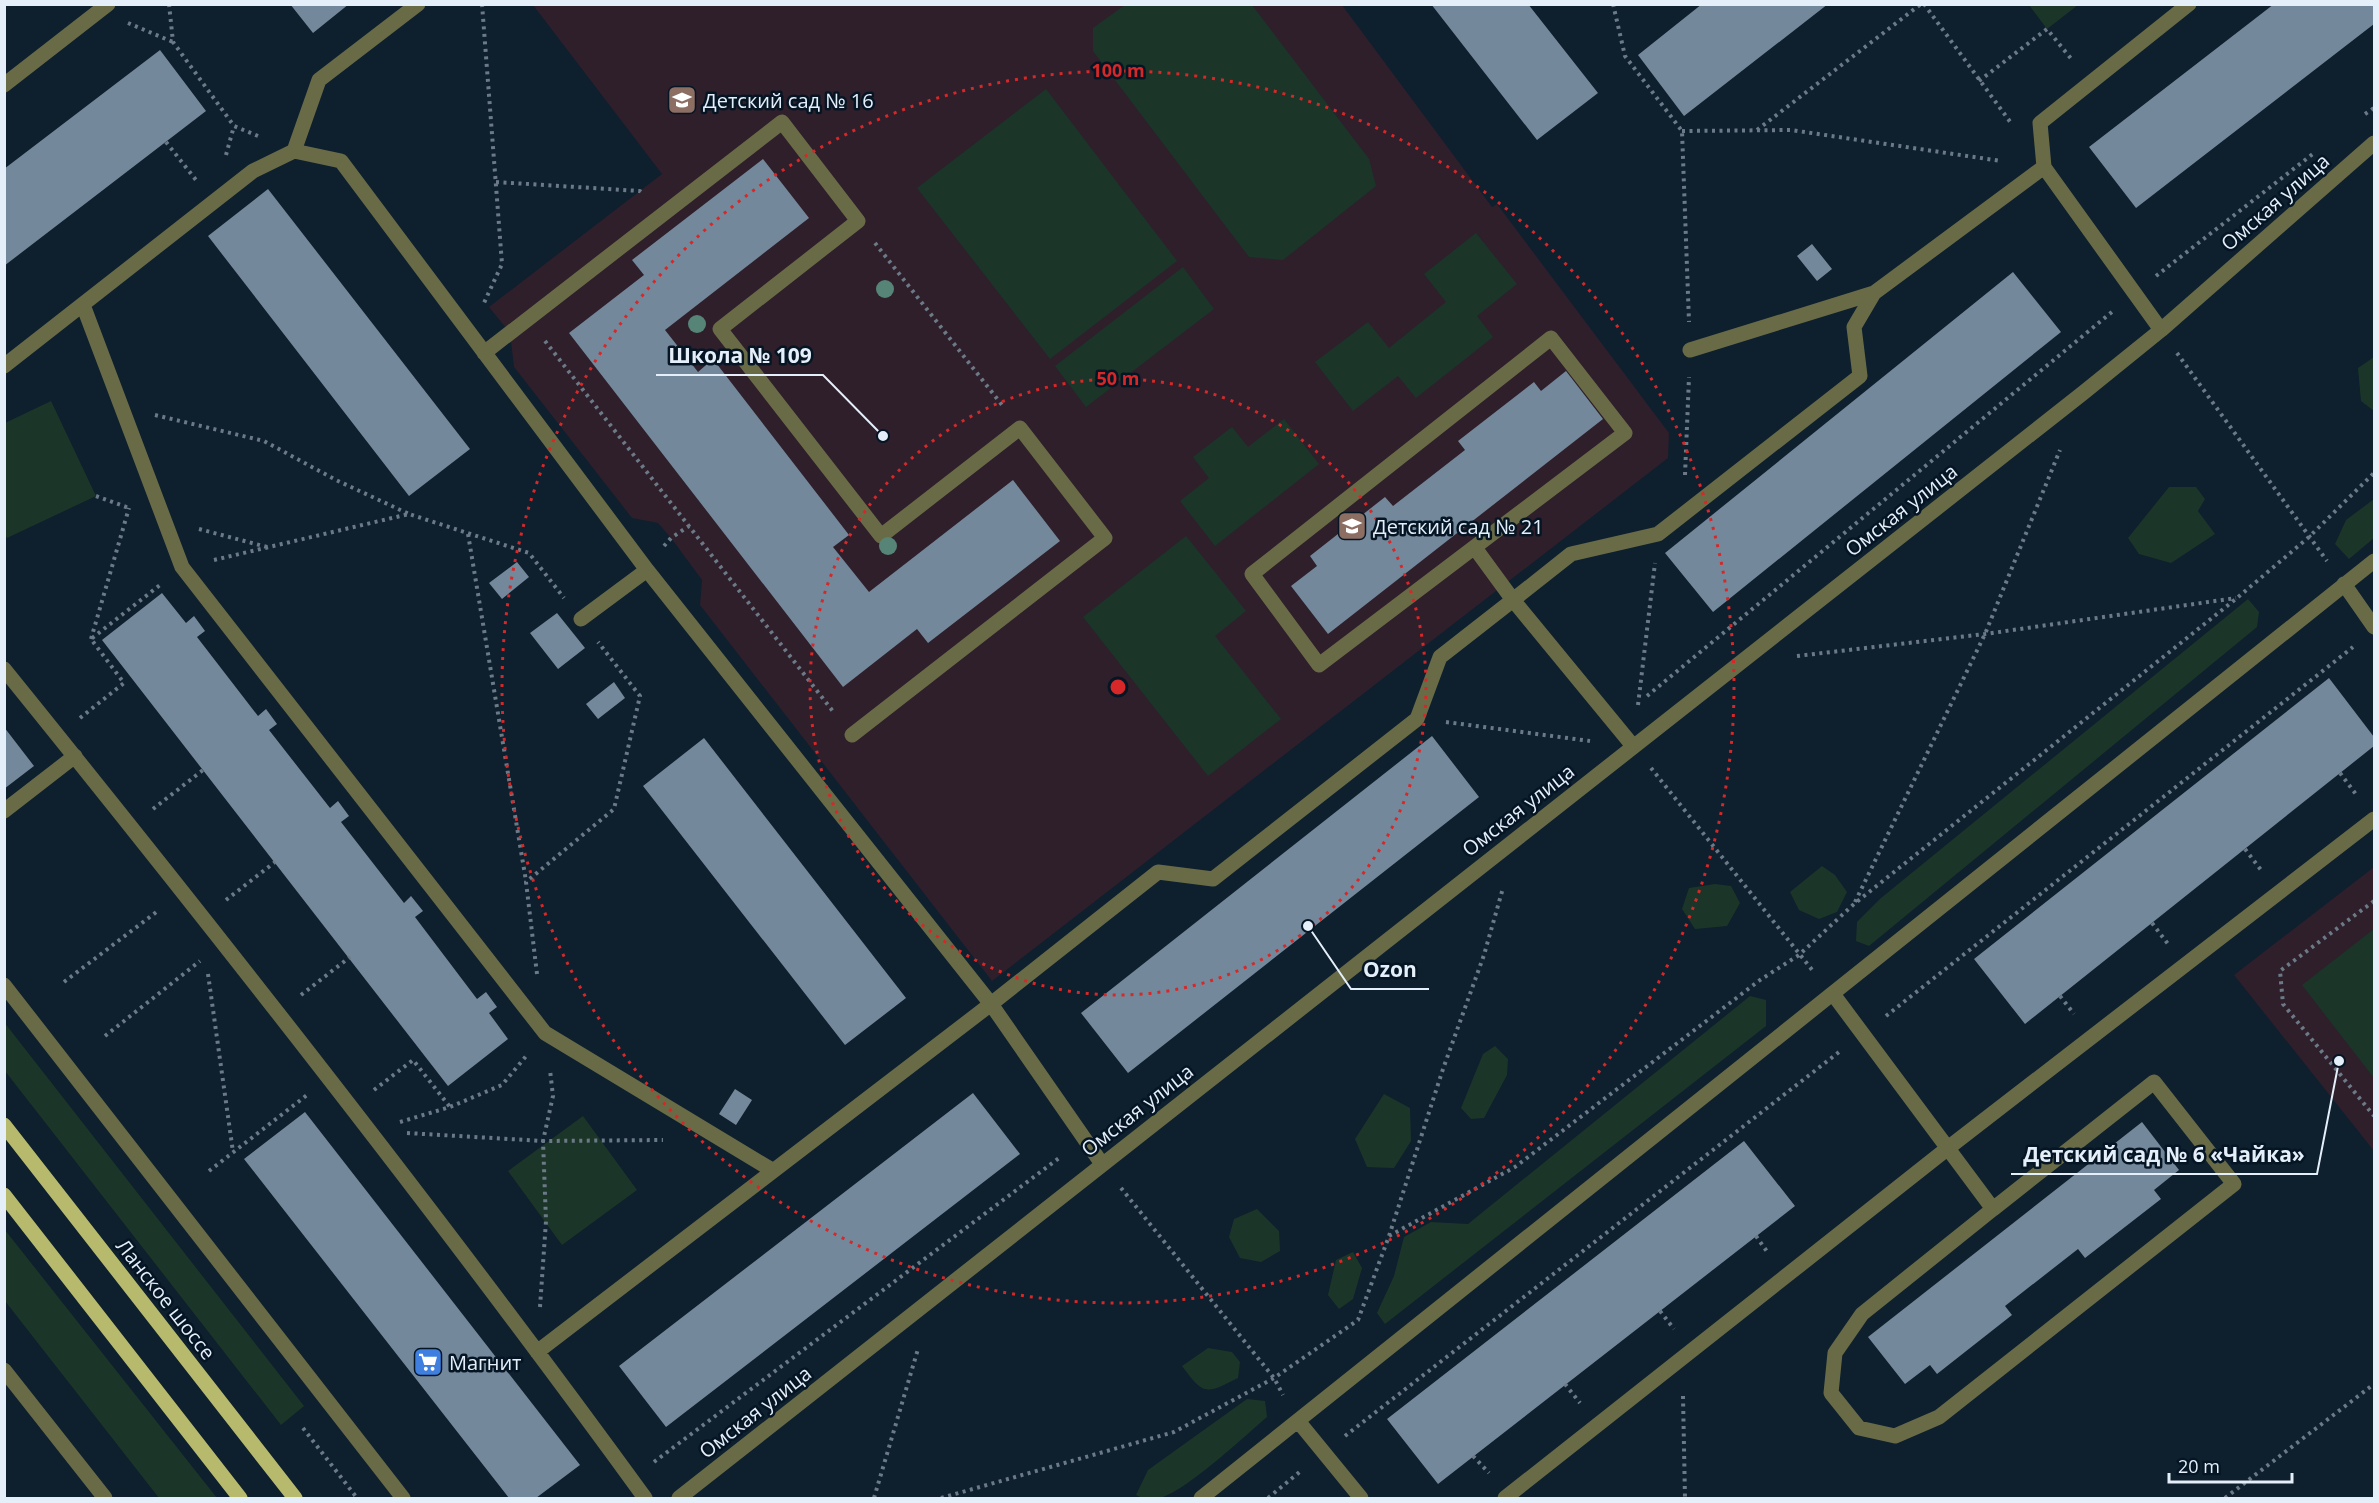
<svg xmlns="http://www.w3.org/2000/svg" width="2379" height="1503" font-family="'Open Sans',sans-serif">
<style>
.education{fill:#2e1f2b}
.green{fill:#1b3628}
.building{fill:#74889b}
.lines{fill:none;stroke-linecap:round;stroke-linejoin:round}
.path{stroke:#6c7a87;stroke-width:4;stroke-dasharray:3 4.5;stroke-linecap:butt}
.minor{stroke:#696b47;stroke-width:15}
.major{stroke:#b7ba6c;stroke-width:15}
.tree{fill:#568476}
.ring{fill:none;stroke:#d62828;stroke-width:3;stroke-dasharray:3 6}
.labels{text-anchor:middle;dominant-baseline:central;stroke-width:5;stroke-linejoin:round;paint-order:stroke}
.poi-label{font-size:20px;fill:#e4effa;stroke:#051524;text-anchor:start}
.street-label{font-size:20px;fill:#e4effa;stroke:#051524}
.centre{fill:#d62828;stroke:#051524;stroke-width:3}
.ring-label{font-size:18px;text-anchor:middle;font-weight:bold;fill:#d62828;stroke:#051524;stroke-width:5;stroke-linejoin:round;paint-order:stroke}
.leader{fill:none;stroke:#e4effa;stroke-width:2}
.callout-dot{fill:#e4effa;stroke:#051524;stroke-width:2}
.callout-label{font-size:21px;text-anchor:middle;font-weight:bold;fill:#e4effa;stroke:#051524;stroke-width:5;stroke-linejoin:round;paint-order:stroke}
</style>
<rect width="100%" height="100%" fill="#0e1f2e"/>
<path class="education" d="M533 5H1342L1492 207 1497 204 1669 433 1668 458 992 981 700 605 702 580 671 538 658 523 632 518 514 367 510 333 489 307 662 174Z
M2374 867V1151L2234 975Z"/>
<path class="green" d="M1125 5H1252L1369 159 1376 186 1283 260 1249 257 1093 51V28Z
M2029 5H2078L2047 29Z
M1046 89 1177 261 1050 359 917 188Z
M1476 233 1517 284 1477 316 1493 337 1416 398 1398 376 1353 411 1315 362 1368 322 1389 348 1446 302 1424 274Z
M1183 267 1214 309 1086 407 1055 366Z
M2374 357V411L2361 401 2358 368Z
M51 401 96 496 7 538 4 533 5 423Z
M1284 419 1319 464 1215 546 1180 501 1209 478 1193 457 1232 427 1248 447Z
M2169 487H2196L2205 499 2198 511 2215 534 2171 563 2139 554 2128 538Z
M2374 499V538L2349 559 2335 544 2346 520Z
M1186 536 1246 611 1215 636 1281 719 1208 776 1083 617Z
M2248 599 2259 612 2257 627 1869 946 1856 941 1857 922 1881 898Z
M1822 866 1835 875 1847 892 1837 912 1819 919 1799 910 1790 892Z
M1715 884 1731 886 1740 903 1727 926 1695 929 1682 909 1689 888Z
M2374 929V1078L2302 985Z
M1750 996 1766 1000V1026L1385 1324 1377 1313 1394 1276 1404 1237 1431 1222 1468 1224Z
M4 1022 304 1406 281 1425 5 1071Z
M1495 1046 1508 1059 1507 1075 1484 1118 1471 1119 1461 1108 1483 1054Z
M1384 1094 1410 1108 1411 1141 1394 1168 1367 1167 1355 1139Z
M583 1116 637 1190 562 1245 508 1171Z
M1257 1209 1279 1231 1280 1251 1261 1262 1240 1258 1229 1237 1234 1219Z
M4 1230H5L217 1498H159L5 1301Z
M1353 1252 1362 1268 1353 1299 1339 1309 1328 1295 1336 1260Z
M1208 1348 1232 1352 1240 1362 1238 1378C1206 1394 1204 1396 1182 1366Z
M1247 1399 1265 1401 1267 1417C1246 1435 1183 1494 1159 1498 1151 1500 1143 1499 1136 1495L1148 1470Z"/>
<path class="building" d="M290 4H349L313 33Z
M1431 4H1528L1598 93 1537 140Z
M1702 4H1828L1684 116 1638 55Z
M2274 4H2374V24L2136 208 2089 147Z
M160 50 206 111 4 266V169Z
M763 159 809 218 665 330 698 372 713 359 849 535 833 547 869 592 1013 480 1060 541 928 643 917 629 843 687 569 333 644 275 632 260Z
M268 189 470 449 409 496 208 236Z
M1812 244 1832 269 1817 281 1797 256Z
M2013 272 2061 332 1713 612 1665 553Z
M1566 371 1603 419 1328 634 1291 586 1317 566 1310 556 1385 497 1393 506 1465 450 1458 441 1534 382 1541 391Z
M517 562 529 577 502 599 489 583Z
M162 593 186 623 194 616 205 631 197 637 258 716 266 709 277 724 269 730 330 808 338 801 349 816 341 822 404 903 411 896 423 911 415 917 477 999 486 992 497 1007 489 1013 508 1039 448 1086 102 640Z
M557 613 585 648 558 669 530 633Z
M2329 678 2374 737V746L2025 1024 1974 959Z
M614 682 625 698 598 719 586 704Z
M4 727 34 766 4 789Z
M1432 736 1479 797 1128 1073 1081 1013Z
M704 738 906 998 845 1045 643 786Z
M735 1089 752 1100 736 1125 719 1114Z
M973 1093 1020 1154 666 1427 619 1366Z
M305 1112 580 1465 536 1498H509L244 1159Z
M2142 1122 2179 1170 2154 1190 2161 1199 2085 1258 2078 1249 2005 1306 2012 1315 1937 1374 1930 1365 1905 1384 1868 1337Z
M1744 1141 1795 1206 1438 1484 1387 1419Z"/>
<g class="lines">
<path class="path" d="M169 4 173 42 234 126 258 136
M482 4 502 264 483 305
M1613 4 1625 56 1682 131 1689 322
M1924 4 2011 123
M128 23 173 42
M1979 81 2047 29 2073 61
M2365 114 2374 108
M1757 130 1921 4
M1682 131 1791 130 2001 161
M166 142 196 180
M226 155 234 126
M496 182 640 191 644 194
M875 243 1002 405
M2156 276 2314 153
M545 341 835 714
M2177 353 2327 561
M155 415 264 441 336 480 409 514
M1685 475 1689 377
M96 496 129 508
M199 529 267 547
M468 534 526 881
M664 546 671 538 689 526
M214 560 409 514 529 553 564 598
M91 639 129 508
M1797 656 1985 634 2236 598
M1647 696 2113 311
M1638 705 1655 563
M80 718 124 683 91 639 160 585
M1446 722 1590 741
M1651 768 1813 971
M2340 773 2358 797
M153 809 203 770
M2245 849 2261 870
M226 900 275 862
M2374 901 2280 971 2283 1004 2374 1116
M1855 902 1985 634 2060 450
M2152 923 2168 944
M208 974 233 1152
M537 974 526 882 614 809 640 696 598 642
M64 982 159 910
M301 995 350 957
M2060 996 2074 1014
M1886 1016 2353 647
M105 1036 200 961
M374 1090 413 1060 450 1107
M400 1122 450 1107 502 1085 527 1055
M407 1133 543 1141 663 1140
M209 1171 307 1095
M1121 1188 1274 1378 1283 1395
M1389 1236 1515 1167 1760 980 1799 955 1854 904 2237 598 2309 537 2374 473
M1756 1236 1768 1253
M540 1307 546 1221 543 1141 553 1096 550 1070
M1660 1311 1674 1329
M1565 1384 1580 1403
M1683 1396 1685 1498
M303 1428 357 1498
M1345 1436 1839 1052
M1473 1456 1489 1473
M654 1462 1059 1158
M874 1498 918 1349
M941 1498 1174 1432 1274 1378 1358 1320 1389 1236 1443 1069 1484 955 1503 888
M1268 1498 1302 1470
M2225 1498 2374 1384"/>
<path class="minor" d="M4 85 108 4
M294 151 319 80 418 4
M2044 167 2040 123 2189 4
M83 305 182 567 545 1033 772 1170
M1551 338 1625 433 1319 665 1252 574Z
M1690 350 1874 293
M484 353 782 122 858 221 720 329 881 536 1020 428 1105 538 852 735
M4 366 253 171 294 151 341 161 647 570 991 1004 1102 1164
M2344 584 2374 627
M581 619 647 570
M4 669C224 941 440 1216 645 1498
M1633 746 1513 600 1571 554 1658 534 1860 376 1854 327 1874 293 2044 167 2161 330
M4 811 75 756
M4 985 403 1498
M1833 994 1993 1209 1862 1314 1835 1353 1831 1393 1859 1428 1895 1436 1939 1417 2234 1184 2154 1082 1993 1209
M537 1352 991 1004 1158 872 1213 879 1417 719 1440 657 1513 600 1475 548
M4 1370 105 1498
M1298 1421 1361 1498
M679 1498 2083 393 2161 330 2374 143
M1201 1498 2374 561
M1505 1498 1948 1148 2374 819"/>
<path class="major" d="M4 1125 295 1498
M4 1195 240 1498"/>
</g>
<g class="tree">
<circle cx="885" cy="289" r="9"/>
<circle cx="697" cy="324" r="9"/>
<circle cx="888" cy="546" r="9"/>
</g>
<g class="ring">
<circle cx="1118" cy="687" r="308"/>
<circle cx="1118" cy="687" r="616"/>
</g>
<defs>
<g id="school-square" transform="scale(1.5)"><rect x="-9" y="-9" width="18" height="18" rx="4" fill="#8d6e63" stroke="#051524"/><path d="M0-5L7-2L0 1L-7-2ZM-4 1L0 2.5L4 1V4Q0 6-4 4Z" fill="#fff"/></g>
<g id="supermarket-square" transform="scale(1.5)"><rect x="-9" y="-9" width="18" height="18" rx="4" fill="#3f7fe0" stroke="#051524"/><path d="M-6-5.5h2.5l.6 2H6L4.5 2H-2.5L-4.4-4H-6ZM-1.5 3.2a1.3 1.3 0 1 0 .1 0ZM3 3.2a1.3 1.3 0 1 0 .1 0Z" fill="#fff"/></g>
</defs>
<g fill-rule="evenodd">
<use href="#school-square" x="682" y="100"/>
<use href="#school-square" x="1352" y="526"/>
<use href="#supermarket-square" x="428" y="1362"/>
</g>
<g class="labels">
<g class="poi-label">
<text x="703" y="100">Детский сад № 16</text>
<text x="1373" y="526">Детский сад № 21</text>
<text x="449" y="1362">Магнит</text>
</g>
<g class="street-label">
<text transform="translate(2275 202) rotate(-41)">Омская улица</text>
<text transform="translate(1901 510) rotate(-38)">Омская улица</text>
<text transform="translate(1518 810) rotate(-38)">Омская улица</text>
<text transform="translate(1137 1110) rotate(-38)">Омская улица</text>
<text transform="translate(166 1299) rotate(52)">Ланское шоссе</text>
<text transform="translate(755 1412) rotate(-38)">Омская улица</text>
</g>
</g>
<circle cx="1118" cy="687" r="9" class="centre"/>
<g class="ring-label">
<text x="1118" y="77">100 m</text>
<text x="1118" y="385">50 m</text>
</g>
<path class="leader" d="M883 436L823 375H656M1308 926L1351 989H1429M2339 1061L2317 1174H2011"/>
<g class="callout-dot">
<circle cx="883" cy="436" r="6"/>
<circle cx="1308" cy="926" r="6"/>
<circle cx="2339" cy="1061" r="6"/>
</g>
<g class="callout-label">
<text x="740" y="363">Школа № 109</text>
<text x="1390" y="977">Ozon</text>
<text x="2164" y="1162">Детский сад № 6 «Чайка»</text>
</g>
<rect width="2379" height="1503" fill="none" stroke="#e4effa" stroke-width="12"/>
<path d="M2169 1473v9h123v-9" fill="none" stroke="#e4effa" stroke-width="3"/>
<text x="2178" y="1473" font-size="18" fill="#e4effa" stroke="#051524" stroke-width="4.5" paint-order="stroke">20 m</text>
</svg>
